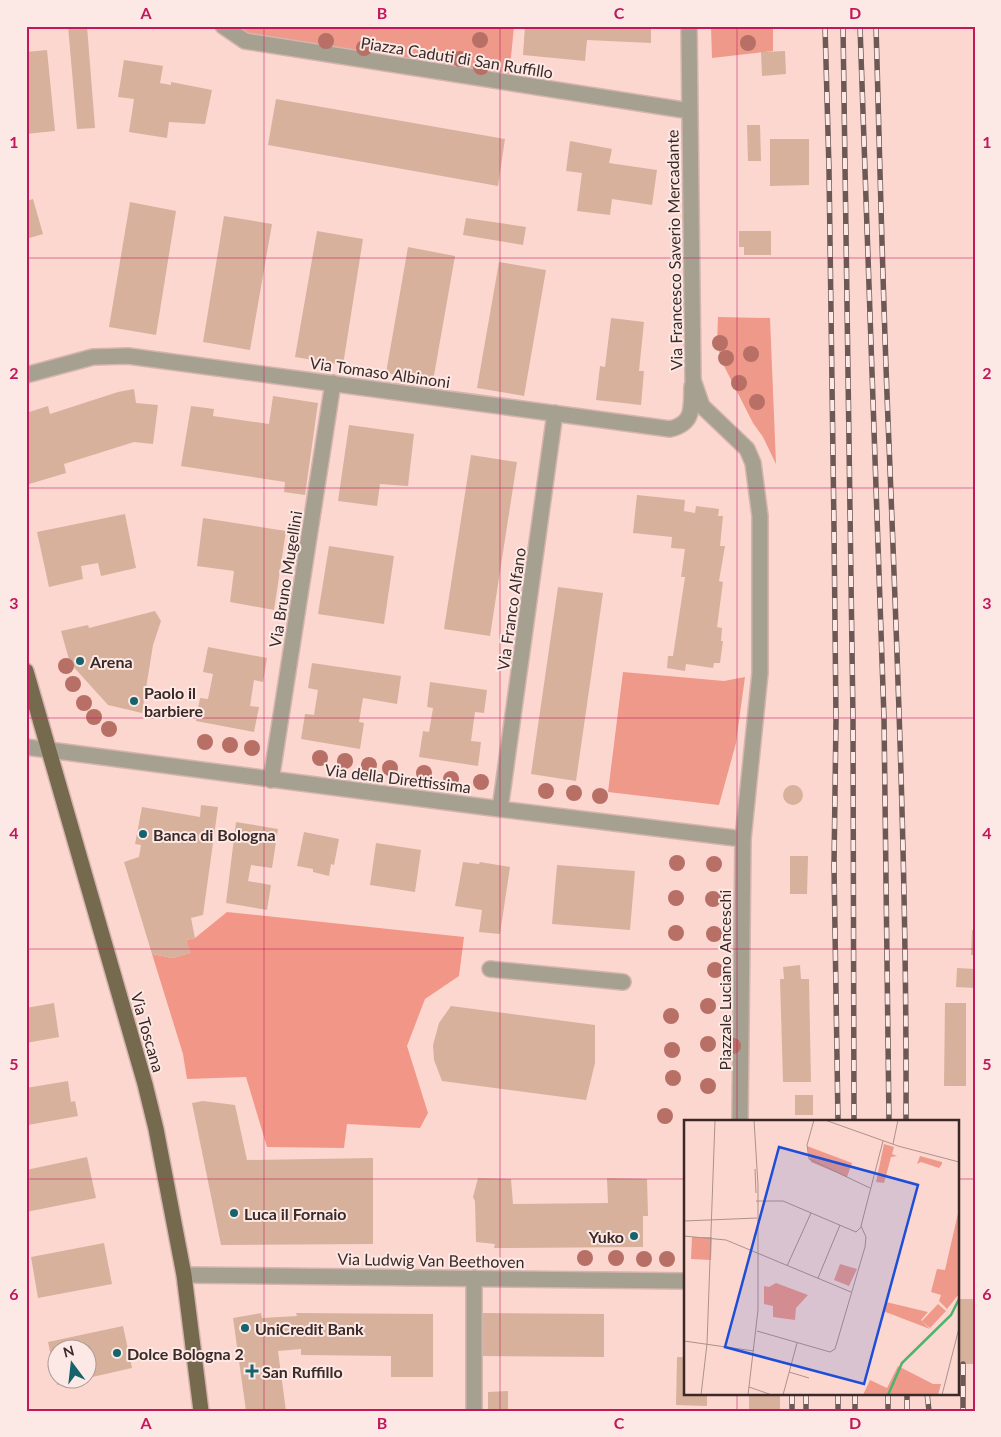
<svg xmlns="http://www.w3.org/2000/svg" width="1001" height="1437" font-family="Lato,sans-serif">
<style>
.green{fill:#ee998a}
.forest{fill:#f29787}
.building{fill:#d8b19c}
.lines{fill:none;stroke-linecap:round;stroke-linejoin:round}
.minor-casing{stroke:#d5b4ae;stroke-width:18}
.major-casing{stroke:#d5b4ae;stroke-width:18}
.minor{stroke:#a6a090;stroke-width:15}
.major{stroke:#756a4d;stroke-width:15}
.rail-casing{stroke:#6e5854;stroke-width:5.5}
.rail{stroke:#fce9e5;stroke-width:4;stroke-dasharray:11;stroke-linecap:butt}
.tree{fill:#b76f66}
.grid{fill:none;stroke:#c2185b;stroke-width:1;stroke-opacity:0.55}
.poi-dot{fill:#16626d;stroke:#fce9e5;stroke-width:2}
.labels{text-anchor:middle;dominant-baseline:central;stroke-width:4;stroke-linejoin:round;paint-order:stroke}
.street-label{font-size:16px;fill:#3a2926;stroke:#fce9e5}
.poi-label{font-size:16px;font-weight:bold;fill:#3a2926;stroke:#fce9e5;text-anchor:start}
.inset-river{fill:none;stroke:#4eb36b;stroke-width:2.5}
.inset-road{fill:none;stroke:#ae918c;stroke-width:1}
.view{fill:#1d4ed8;fill-opacity:0.15;stroke:#1d4ed8;stroke-width:2.5}
.inset-edge{fill:none;stroke:#3a2926;stroke-width:2.5}
.neatline{fill:none;stroke:#c2185b;stroke-width:2}
.grid-label{font-size:16px;text-anchor:middle;font-weight:bold;fill:#c2185b}
</style>
<rect width="100%" height="100%" fill="#fcd7d0"/>
<path class="green" d="M230 26H514L509 78 246 37Z
M711 26H773V51L712 58Z
M718 317 770 318 776 464 763 437 753 423 724 366 717 345Z
M623 672 724 681 745 677 736 743 719 805 608 792Z"/>
<path class="forest" d="M227 912 464 937 459 976 425 999 407 1046 428 1113 420 1128 347 1124 344 1148 267 1147 246 1077 187 1079 183 1054 152 954 173 958 190 953 186 940 195 938Z"/>
<path class="building" d="M68 26H87L95 128 77 129Z
M525 26H651V43L587 40 585 61 523 55Z
M47 50 55 131 26 134V52Z
M785 51 786 74 762 76 761 52Z
M124 60 163 66 160 83 171 85V82L212 90 205 124 169 122 167 138 129 132 134 99 118 97Z
M276 99 505 139 498 186 268 145Z
M747 125H760L761 161H748Z
M770 139H809V185L770 186Z
M570 141 612 149 609 163 657 170 652 205 612 199 610 215 577 211 582 173 566 171Z
M33 199 43 234 26 239V201Z
M130 202 176 211 156 335 109 327Z
M224 216 272 224 250 350 203 342Z
M466 218 526 227 523 245 463 235Z
M317 231 363 239 343 365 295 357Z
M739 231H771V255H744V247H739Z
M408 247 455 256 433 381 386 373Z
M499 262 546 270 524 396 477 388Z
M611 318 644 322 639 371H644L641 405 596 400 600 366 605 367Z
M134 389 136 403 158 405 153 444 134 442 64 464 66 473 26 485V413L48 406 50 414 118 392Z
M273 396 318 403 305 495 284 492 285 482 181 466 191 406 214 409 213 416 269 424Z
M349 425 414 434 408 486 380 484 377 506 338 501Z
M471 455 517 462 490 636 444 629Z
M637 495 685 500 684 511 695 513 696 506 719 509 718 516H723L720 546H725L719 581 723 582 717 627 722 628 721 641H723L720 663H714L713 668 686 664 685 671 667 668 668 656H673L685 577H681L685 549 671 548 672 537 633 533Z
M125 514 136 568 101 576 98 563 81 566 83 579 49 587 37 532Z
M203 518 286 531 274 610 230 602 234 571 197 566Z
M329 546 394 556 384 624 318 614Z
M558 587 603 593 576 781 531 774Z
M155 611 161 621 153 645 142 713 108 705 70 663 61 631 88 625 89 628Z
M208 647 267 658 263 682 254 680 250 706 259 707 254 732 196 721 200 698 208 699 213 674 203 672Z
M312 663 401 676 397 704 363 698 359 722 364 723 360 749 301 739 305 714 314 715 318 690 308 688Z
M430 682 487 690 484 713 475 712 471 741 481 742 478 766 419 757 423 731 429 732 433 708 427 707Z
M783 795a10 10 0 1 1 20 0a10 10 0 1 1-20 0Z
M201 805 218 807 203 915 191 918 195 938 186 940 191 953 173 958 152 954 124 862 139 857 141 845 135 844 142 807 200 817Z
M236 822 278 829 272 868 251 865 248 881 271 885 267 910 226 903Z
M304 832 339 839 334 865 331 864 329 876 313 872V869L297 866Z
M376 843 421 850 415 892 370 885Z
M790 856H808L807 894H790Z
M463 862 479 864 480 862 510 867 500 934 479 932 482 910 455 906Z
M557 865 635 871 630 930 552 924Z
M972 930H975V955H971Z
M800 965 801 979H809L811 1082H783L780 979H784L783 967Z
M957 968 975 969V988L956 987Z
M54 1003 59 1037 26 1043V1008Z
M945 1003H966V1086H944Z
M451 1006 595 1025V1063L586 1100 442 1081 434 1060 433 1045 439 1023Z
M68 1081 71 1102 75 1101 78 1116 28 1125 26 1088Z
M795 1095H813V1115H795Z
M203 1101 235 1105 247 1160 373 1158V1244L221 1245 192 1103Z
M87 1157 96 1198 26 1212V1170Z
M478 1178 511 1179 513 1204 608 1203 607 1178 647 1179 648 1216H643V1247L494 1248 495 1244 476 1242 475 1201 473 1197Z
M104 1243 112 1284 38 1298 31 1257Z
M957 1299H975V1364H957Z
M261 1313 262 1318 297 1316 296 1313 433 1314V1377H391V1356L301 1355V1349L278 1351 286 1411H246L233 1318Z
M482 1313 604 1314V1357L482 1356Z
M123 1326 132 1368 88 1378V1350H58V1380H74L57 1385 48 1342Z
M677 1357H685V1393H707V1406L676 1405Z
M508 1391V1411H488V1392Z
M749 1393H780V1411H749Z"/>
<g class="lines">
<g class="minor-casing">
<path id="minor" d="M223 26 245 41 690 111
M689 26 693 380 702 406 747 449 753 463 760 516V673L743 839 740 1121
M26 375 93 357 128 356 670 429C695 423 691 407 692 386
M26 747 500 809 743 839
M271 780 333 383
M500 809 555 413
M490 969 623 982
M184 1275 685 1281
M474 1278V1411"/>
</g>
<g class="major-casing">
<path id="major" d="M26 671 145 1084 156 1129 184 1275 201 1411"/>
</g>
<use href="#minor" class="minor"/>
<use href="#major" class="major"/>
<g class="rail-casing">
<path id="rail" d="M825 26 829 169 834 528 836 720 834 866 838 1121
M843 26 853 719 854 1121
M860 26 884 718 889 1121
M876 26C880 166 883 305 889 444 898 670 907 895 906 1121
M963 1364V1411
M792 1393V1411
M806 1393V1411
M838 1393V1411
M855 1393V1411
M888 1393V1411
M927 1393 929 1411
M907 1411V1393"/>
</g>
<use href="#rail" class="rail"/>
</g>
<g class="tree">
<circle cx="480" cy="40" r="8"/>
<circle cx="326" cy="41" r="8"/>
<circle cx="748" cy="43" r="8"/>
<circle cx="364" cy="48" r="8"/>
<circle cx="460" cy="59" r="8"/>
<circle cx="481" cy="67" r="8"/>
<circle cx="720" cy="343" r="8"/>
<circle cx="751" cy="354" r="8"/>
<circle cx="726" cy="358" r="8"/>
<circle cx="739" cy="383" r="8"/>
<circle cx="757" cy="402" r="8"/>
<circle cx="66" cy="666" r="8"/>
<circle cx="73" cy="684" r="8"/>
<circle cx="84" cy="703" r="8"/>
<circle cx="94" cy="717" r="8"/>
<circle cx="109" cy="729" r="8"/>
<circle cx="205" cy="742" r="8"/>
<circle cx="230" cy="745" r="8"/>
<circle cx="252" cy="748" r="8"/>
<circle cx="320" cy="758" r="8"/>
<circle cx="345" cy="761" r="8"/>
<circle cx="369" cy="765" r="8"/>
<circle cx="390" cy="768" r="8"/>
<circle cx="424" cy="773" r="8"/>
<circle cx="451" cy="779" r="8"/>
<circle cx="481" cy="782" r="8"/>
<circle cx="546" cy="791" r="8"/>
<circle cx="574" cy="793" r="8"/>
<circle cx="600" cy="796" r="8"/>
<circle cx="677" cy="863" r="8"/>
<circle cx="714" cy="864" r="8"/>
<circle cx="676" cy="898" r="8"/>
<circle cx="713" cy="899" r="8"/>
<circle cx="676" cy="933" r="8"/>
<circle cx="714" cy="934" r="8"/>
<circle cx="715" cy="970" r="8"/>
<circle cx="708" cy="1006" r="8"/>
<circle cx="671" cy="1016" r="8"/>
<circle cx="708" cy="1044" r="8"/>
<circle cx="733" cy="1046" r="8"/>
<circle cx="672" cy="1050" r="8"/>
<circle cx="673" cy="1078" r="8"/>
<circle cx="708" cy="1086" r="8"/>
<circle cx="665" cy="1116" r="8"/>
<circle cx="585" cy="1258" r="8"/>
<circle cx="616" cy="1258" r="8"/>
<circle cx="644" cy="1259" r="8"/>
<circle cx="667" cy="1259" r="8"/>
</g>
<path class="grid" d="M264 26V1411M500 26V1411M737 26V1121M26 258H975M26 488H975M26 718H975M26 949H975M26 1179H685M957 1179H975M737 1393V1411"/>
<g class="poi-dot">
<circle cx="80" cy="661" r="5"/>
<circle cx="134" cy="701" r="5"/>
<circle cx="143" cy="834" r="5"/>
<circle cx="234" cy="1213" r="5"/>
<circle cx="634" cy="1236" r="5"/>
<circle cx="245" cy="1328" r="5"/>
<circle cx="117" cy="1353" r="5"/>
<path d="M249.5 1363.5h5v5h5v5h-5v5h-5v-5h-5v-5h5z"/>
</g>
<g class="labels">
<g class="street-label">
<text transform="translate(457 57) rotate(9)">Piazza Caduti di San Ruffillo</text>
<text transform="translate(674 250) rotate(-91)">Via Francesco Saverio Mercadante</text>
<text transform="translate(380 372) rotate(8)">Via Tomaso Albinoni</text>
<text transform="translate(285 579) rotate(-81)">Via Bruno Mugellini</text>
<text transform="translate(511 609) rotate(-82)">Via Franco Alfano</text>
<text transform="translate(398 778) rotate(7)">Via della Direttissima</text>
<text transform="translate(724 980) rotate(-90)">Piazzale Luciano Anceschi</text>
<text transform="translate(148 1032) rotate(74)">Via Toscana</text>
<text transform="translate(431 1260) rotate(1)">Via Ludwig Van Beethoven</text>
</g>
<g class="poi-label">
<text x="90" y="661">Arena</text>
<text x="144" y="692">Paolo il<tspan x="144" dy="18">barbiere</tspan></text>
<text x="153" y="834">Banca di Bologna</text>
<text x="244" y="1213">Luca il Fornaio</text>
<text x="624" y="1236" text-anchor="end">Yuko</text>
<text x="255" y="1328">UniCredit Bank</text>
<text x="127" y="1353">Dolce Bologna 2</text>
<text x="262" y="1371">San Ruffillo</text>
</g>
</g>
<g transform="translate(684 1120)">
<rect width="275" height="275" fill="#fcd7d0"/>
<path d="M200 24 210 27 208 34 213 36 207 37 200 63 192 62ZM123 26 168 43 163 57 127 42ZM236 36 258 42V44L255 48 237 42 233 44ZM275 89V174L263 189 255 181 257 175 247 172 253 149 261 150ZM8 117H28L27 140 7 139ZM156 144 173 149 165 166 150 160ZM202 182 244 192 237 200 246 209 199 191ZM254 184 262 191 246 208 238 201ZM214 246 249 264H257L254 275H179L186 260 203 268Z" fill="#ee998a"/>
<path d="M92 163 124 175 112 188 111 200 89 197V186L80 184V166L85 167Z" fill="#f29787"/>
<path class="inset-river" d="M204 275 218 243 267 195 275 179"/>
<path class="inset-road" d="M130 0 123 25 125 39 186 68M141 0 214 26 275 42M209 24 214 0M71 49 72 73M72 81H99L172 112 177 107M0 101 73 98M0 116 42 120 167 172M103 146 127 93M134 158 156 105M73 211 146 232 151 229 181 127 182 117 177 106 199 21M0 221 70 231M105 252 125 258M65 267 88 275M17 275 23 224 31 0M64 275 74 190V65L70 0M99 275 113 223M258 275 275 208"/>
<path class="view" d="M95 27 234 65 180 264 41 227Z"/>
<rect width="275" height="275" class="inset-edge"/>
</g>
<rect width="1001" height="1437" fill="none" stroke="#fce9e5" stroke-width="55"/>
<g transform="translate(72 1364) rotate(345)"><circle r="24" fill="#fce9e5" stroke="#ae9c99"/>
<path d="M0-4L9 19L0 12L-9 19Z" fill="#16626d"/>
<text y="-8" font-size="14" font-weight="bold" text-anchor="middle" fill="#3a2926">N</text>
</g>
<rect x="28" y="28" width="946" height="1382" class="neatline"/>
<g class="grid-label">
<text x="146" y="19">A</text>
<text x="382" y="19">B</text>
<text x="619" y="19">C</text>
<text x="855" y="19">D</text>
<text x="14" y="148">1</text>
<text x="987" y="148">1</text>
<text x="14" y="379">2</text>
<text x="987" y="379">2</text>
<text x="14" y="609">3</text>
<text x="987" y="609">3</text>
<text x="14" y="839">4</text>
<text x="987" y="839">4</text>
<text x="14" y="1070">5</text>
<text x="987" y="1070">5</text>
<text x="14" y="1300">6</text>
<text x="987" y="1300">6</text>
<text x="146" y="1429">A</text>
<text x="382" y="1429">B</text>
<text x="619" y="1429">C</text>
<text x="855" y="1429">D</text>
</g>
</svg>
